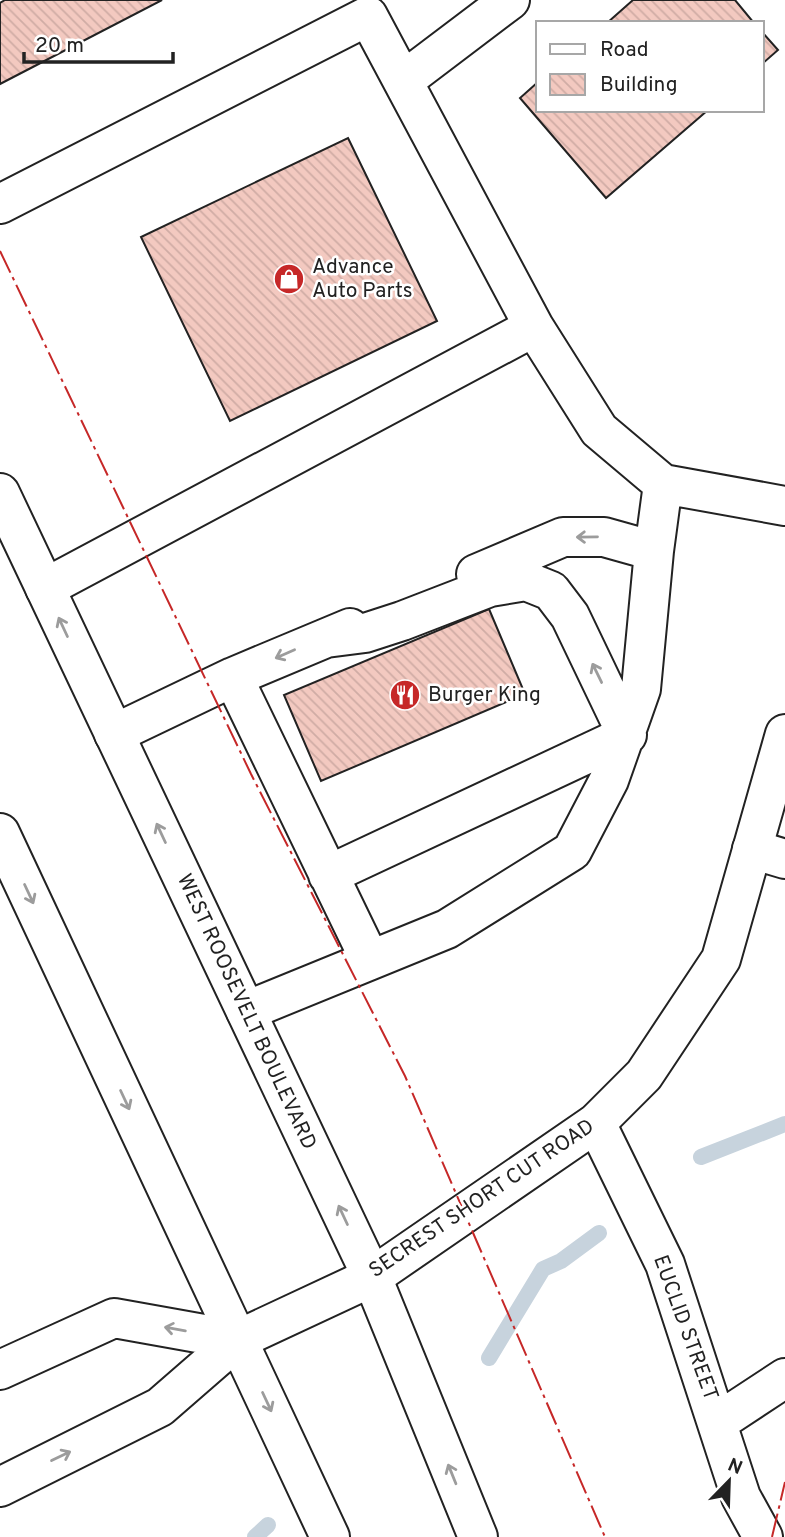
<svg xmlns="http://www.w3.org/2000/svg" width="785" height="1537" font-family="Overpass,sans-serif">
<style>
.lines{fill:none;stroke-linecap:round;stroke-linejoin:round}
.stream{stroke:#c7d3dd;stroke-width:16}
.building{fill:url(#building-back-hatch);stroke:#222;stroke-width:2}
.minor-casing{stroke:#222;stroke-width:42}
.major-casing{stroke:#222;stroke-width:42}
.highway-casing{stroke:#222;stroke-width:42}
.minor{stroke:#fff;stroke-width:38}
.major{stroke:#fff;stroke-width:38}
.highway{stroke:#fff;stroke-width:38}
.power{stroke:#c62828;stroke-width:2;stroke-dasharray:24 5 3.5 5;stroke-linecap:butt}
.oneway{stroke:#9c9c9c}
.labels{text-anchor:middle;dominant-baseline:central;stroke-width:5;stroke-linejoin:round;paint-order:stroke}
.poi-label{font-size:21px;fill:#222;stroke:#fff;text-anchor:start}
.street-label{font-size:21px;fill:#222;stroke:#fff}
</style>
<defs>
<pattern id="building-back-hatch" width="6" height="6" patternUnits="userSpaceOnUse" patternTransform="scale(1.75)"><rect width="6" height="6" fill="#f3c9c0"/><path d="M-1 5l2 2M0 0l6 6M5-1l2 2" fill="none" stroke="#d0aca5"/></pattern>
</defs>
<rect width="100%" height="100%" fill="#fff"/>
<g class="lines">
<path class="stream" d="M701 1157 785 1124
M489 1358 543 1269 561 1261 599 1233
M255 1537 268 1525"/>
</g>
<path class="building" d="M5 0H162L0 84V3Z
M633 0H735L754 23H607Z
M762 32 778 50 762 64Z
M538 82V110H708L606 198 520 98Z
M348 138 437 321 230 421 141 237Z
M489 609 525 694 321 781 284 695Z"/>
<g class="lines">
<g class="minor-casing">
<path id="minor" d="M403 81 510 0
M0 204 368 16 534 327 599 430 663 484
M476 574 563 537H604L654 551
M45 588 534 327
M326 638 365 633 402 621 490 587 526 581 551 591 570 616 627 735 328 875
M233 677 370 960
M114 734 233 677 350 628
M752 849 785 859
M246 1011 447 929 572 851 609 780 641 689 654 551 663 484 785 506
M596 1123 665 1264 741 1497 763 1537
M0 1370 114 1318 237 1340 160 1407 0 1487
M718 1422 785 1378"/>
</g>
<g class="major-casing">
<path id="major" d="M237 1340 372 1277 596 1123 644 1075 721 959 785 734"/>
</g>
<g class="highway-casing">
<path id="highway" d="M0 493 372 1277 478 1537
M0 833 330 1537"/>
</g>
<use href="#minor" class="minor"/>
<use href="#major" class="major"/>
<use href="#highway" class="highway"/>
<path class="power" d="M0 251 251 774 405 1076 605 1537
M772 1537 785 1482"/>
</g>
<defs><path id="oneway-shaft" d="M-6 0H5M1.5-3L5.5 0L1.5 3" fill="none" stroke-width="1.6" stroke-linecap="round" stroke-linejoin="round" transform="scale(1.75)"/></defs>
<g class="oneway">
<use href="#oneway-shaft" transform="translate(587 537) rotate(179)"/>
<use href="#oneway-shaft" transform="translate(63 627) rotate(-115)"/>
<use href="#oneway-shaft" transform="translate(285 654) rotate(156)"/>
<use href="#oneway-shaft" transform="translate(597 673) rotate(-116)"/>
<use href="#oneway-shaft" transform="translate(161 833) rotate(-115)"/>
<use href="#oneway-shaft" transform="translate(29 894) rotate(65)"/>
<use href="#oneway-shaft" transform="translate(125 1100) rotate(65)"/>
<use href="#oneway-shaft" transform="translate(343 1215) rotate(-115)"/>
<use href="#oneway-shaft" transform="translate(175 1329) rotate(-170)"/>
<use href="#oneway-shaft" transform="translate(267 1402) rotate(65)"/>
<use href="#oneway-shaft" transform="translate(61 1456) rotate(-26)"/>
<use href="#oneway-shaft" transform="translate(452 1474) rotate(-112)"/>
</g>
<defs>
<g id="shop-disc" transform="scale(1.575)"><circle r="9.5" fill="#c62828" stroke="#fff"/><path d="M-5-2.5h2.3a2.7 3.5 0 0 1 5.4 0H5L5.5 6h-11ZM-1.5-2.5h3a1.5 2.3 0 0 0-3 0Z" fill="#fff"/></g>
<g id="restaurant-disc" transform="scale(1.575)"><circle r="9.5" fill="#c62828" stroke="#fff"/><path d="M-5-6h1v4h1v-4h1v4h1v-4h1v5L-1.5 .5V6h-2V.5L-5-1ZM5-6V6H3V1.5H1.5Q1.5-4 5-6Z" fill="#fff"/></g>
</defs>
<g fill-rule="evenodd">
<use href="#shop-disc" x="289" y="279"/>
<use href="#restaurant-disc" x="405" y="695"/>
</g>
<g class="labels">
<g class="poi-label">
<text x="312" y="267">Advance<tspan x="312" dy="24">Auto Parts</tspan></text>
<text x="428" y="695">Burger King</text>
</g>
<g class="street-label">
<text transform="translate(246 1012) rotate(65)">WEST ROOSEVELT BOULEVARD</text>
<text transform="translate(482 1199) rotate(-34)">SECREST SHORT CUT ROAD</text>
<text transform="translate(685 1328) rotate(70)">EUCLID STREET</text>
</g>
</g>
<rect x="536" y="21" width="228" height="91" fill="#ffffff" stroke="#a7a7a7" stroke-width="2"/>
<rect x="550" y="44" width="35" height="10" fill="#ffffff" stroke="#a7a7a7" stroke-width="2"/>
<text x="600" y="56" font-size="21" fill="#222222">Road</text>
<rect x="550" y="74" width="35" height="21" fill="url(#building-back-hatch)" stroke="#a7a7a7" stroke-width="2"/>
<text x="600" y="91" font-size="21" fill="#222222">Building</text>
<g transform="translate(729 1481) rotate(23)" stroke="#ffffff" stroke-width="5" paint-order="stroke">
<path d="M0-5L12 26L0 18L-12 26Z" fill="#222222"/>
<text y="-10" font-size="19" font-weight="bold" text-anchor="middle" fill="#222222">N</text>
</g>
<path d="M24 52v10h149v-10" fill="none" stroke="#222222" stroke-width="3.5"/>
<text x="35" y="52" font-size="21" fill="#222222" stroke="#ffffff" stroke-width="5" paint-order="stroke">20 m</text>
</svg>
